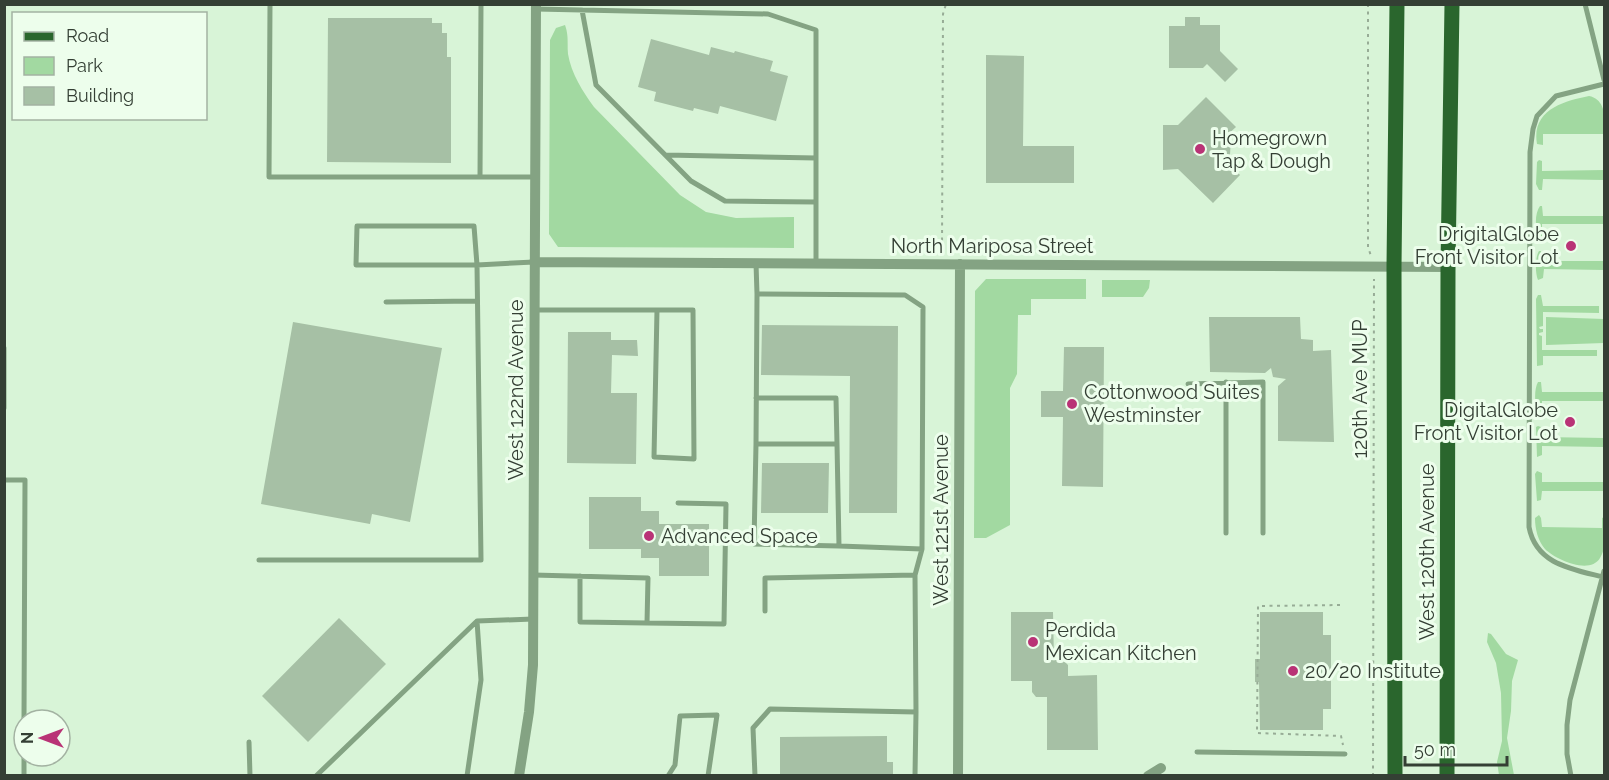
<svg xmlns="http://www.w3.org/2000/svg" width="1609" height="780" font-family="Raleway,sans-serif">
<style>
.green{fill:#a2d9a1}
.building{fill:#a6c0a5}
.lines{fill:none;stroke-linecap:round;stroke-linejoin:round}
.path{stroke:#97ac96;stroke-width:2;stroke-dasharray:3 4.5;stroke-linecap:butt}
.lane{stroke:#84a383;stroke-width:5}
.street{stroke:#84a383;stroke-width:10}
.primary{stroke:#2a662d;stroke-width:15}
.poi-dot{fill:#b93376;stroke:#edfeec;stroke-width:2}
.labels{text-anchor:middle;dominant-baseline:central;stroke-width:6;stroke-linejoin:round;paint-order:stroke}
.poi-label{font-size:20px;fill:#343f34;stroke:#edfeec;text-anchor:start}
.street-label{font-size:20px;fill:#343f34;stroke:#edfeec}
</style>
<rect width="100%" height="100%" fill="#d8f4d7"/>
<path class="green" d="M565 25C569 36 567 44 568 54 571 73 583 92 594 107L680 195 706 212 736 218 794 217V248L558 247 549 234 550 40 556 28Z
M1589 96C1609 100 1605 126 1604 144L1603 134H1543V145L1537 144C1531 110 1564 101 1589 96Z
M1539 160 1542 161V171L1604 170V180L1543 179 1542 190H1539L1536 184 1537 162Z
M1540 206H1542L1543 216H1604V224H1542V236H1540C1534 228 1535 213 1540 206Z
M1539 251H1541L1542 261H1604V270L1544 269 1543 278 1538 280C1535 273 1535 257 1539 251Z
M986 279H1086V299H1031V315H1018L1017 374 1010 388V525L986 538H974L975 291Z
M1102 280H1150L1149 288 1143 297H1102Z
M1538 295H1541L1543 306H1599V313L1543 312V326L1539 327 1540 329H1543V332L1539 333V335L1542 336V350H1597V356H1543V365L1537 366 1536 299Z
M1546 317 1604 319V343L1546 345Z
M1538 382H1541L1542 392H1604V401H1542V410L1539 412C1534 406 1534 389 1538 382Z
M1538 426 1541 427 1542 437 1604 438V447L1542 446V455L1537 457 1536 427Z
M1537 471 1542 473V482H1604V491H1542L1541 500 1537 501 1535 474Z
M1539 515 1541 518 1542 527 1602 528V518L1604 517C1605 530 1607 547 1600 558 1590 575 1556 560 1545 549 1538 541 1535 529 1535 518Z
M1488 633 1491 634 1506 654 1518 660 1512 681 1511 711 1507 738 1514 775H1499L1497 762 1502 741 1501 693 1496 663 1487 642Z"/>
<path class="building" d="M1185 17H1200V25H1220V51L1238 69 1225 82 1207 64 1203 68H1169V26H1185Z
M328 18H432V23H442V33H447V57H451V163L327 162Z
M651 39 709 55 711 47 734 53 735 51 773 61 770 71 788 76 776 121 720 106 718 114 694 108 693 111 654 101 656 92 638 87Z
M986 55 1024 56 1023 146H1074V183H986Z
M1206 97 1236 127 1225 137H1231L1230 155H1225L1226 160 1240 175 1213 203 1178 169 1163 170V125H1178Z
M1209 317H1300L1301 339 1313 340V351L1331 350 1334 442 1278 441V386L1286 379 1273 377 1271 368 1265 373 1210 372Z
M293 322 442 348 410 522 372 514 370 524 261 504Z
M762 325 898 326 897 513H849L850 376 761 375Z
M568 332H611V340H637L638 356 612 355 611 393H637L636 464 567 463Z
M1064 347H1104L1103 487 1062 486 1063 417H1041V391H1063Z
M762 463H829L828 513H761Z
M589 497H641V511H659V524H709V576H659V558H641V549H589Z
M1011 612H1053L1054 660 1062 659 1068 665V676L1097 675 1098 750H1047V697H1036L1032 692V681H1011Z
M1260 612H1323V635H1331V709H1323V730H1260L1259 682H1255V659H1260Z
M339 618 386 664 308 742 262 696Z
M887 736V762H893V776H780V737Z"/>
<g class="lines">
<path class="path" d="M1368 4V247L1371 256
M942 248 943 14 946 4
M1340 605 1258 606 1257 733 1341 736 1343 745
M1373 776 1374 279"/>
<path class="lane" d="M270 4 269 177H535
M1585 4 1604 80
M536 9 768 14 816 30V263
M582 10 596 85 691 181 725 201 816 202
M666 155 816 158
M480 177 481 4
M756 263 757 294 905 295 923 307 922 549 915 575
M386 302 477 301
M534 310H693L694 459 654 457 657 310
M4 348V408
M1226 382V533
M1188 384 1263 382V533
M756 398H836L837 444H756L757 294
M756 444 754 544 839 546 837 444
M4 480H25L24 720
M839 546 922 549
M259 560H481L477 265 474 226H357L356 265H477L534 262
M533 575 648 578 647 623 580 622V576
M1603 577C1571 569 1536 564 1529 527L1530 152 1533 129 1537 116 1556 96 1604 84
M647 623 724 624 726 504 678 503
M249 742 250 776
M1197 752 1345 754
M24 776V756
M316 776 477 621 533 619
M467 776 481 680 477 621
M668 776 675 765 680 716 717 715 708 776
M755 776 753 728 770 709 916 712 915 575 765 578V611
M915 776 916 712
M1571 776 1567 754V725L1570 700 1604 571"/>
<path class="street" d="M534 262 1448 267
M519 776 529 712 533 665 536 4
M958 776 960 264
M1148 776 1161 768"/>
<path class="primary" d="M1395 776 1394 266 1397 4
M1447 776 1448 267 1452 4"/>
</g>
<g class="poi-dot">
<circle cx="1200" cy="149" r="6"/>
<circle cx="1571" cy="246" r="6"/>
<circle cx="1072" cy="404" r="6"/>
<circle cx="1570" cy="422" r="6"/>
<circle cx="649" cy="536" r="6"/>
<circle cx="1033" cy="642" r="6"/>
<circle cx="1293" cy="671" r="6"/>
</g>
<g class="labels">
<g class="poi-label">
<text x="1212" y="138">Homegrown<tspan x="1212" dy="23">Tap &amp; Dough</tspan></text>
<text x="1559" y="234" text-anchor="end">DrigitalGlobe<tspan x="1559" dy="23">Front Visitor Lot</tspan></text>
<text x="1084" y="392">Cottonwood Suites<tspan x="1084" dy="23">Westminster</tspan></text>
<text x="1558" y="410" text-anchor="end">DigitalGlobe<tspan x="1558" dy="23">Front Visitor Lot</tspan></text>
<text x="661" y="536">Advanced Space</text>
<text x="1045" y="630">Perdida<tspan x="1045" dy="23">Mexican Kitchen</tspan></text>
<text x="1305" y="671">20/20 Institute</text>
</g>
<g class="street-label">
<text x="992" y="246">North Mariposa Street</text>
<text transform="translate(1360 389) rotate(-90)">120th Ave MUP</text>
<text transform="translate(516 390) rotate(-90)">West 122nd Avenue</text>
<text transform="translate(941 520) rotate(-90)">West 121st Avenue</text>
<text transform="translate(1427 552) rotate(-90)">West 120th Avenue</text>
</g>
</g>
<rect width="1609" height="780" fill="none" stroke="#343f34" stroke-width="12"/>
<rect x="12" y="12" width="195" height="108" fill="#edfeec" stroke="#a3b2a2" stroke-width="1.5"/>
<rect x="24" y="32" width="30" height="9" fill="#2a662d" stroke="#a3b2a2" stroke-width="1.5"/>
<text x="66" y="42" font-size="18" fill="#343f34">Road</text>
<rect x="24" y="57" width="30" height="18" fill="#a2d9a1" stroke="#a3b2a2" stroke-width="1.5"/>
<text x="66" y="72" font-size="18" fill="#343f34">Park</text>
<rect x="24" y="87" width="30" height="18" fill="#a6c0a5" stroke="#a3b2a2" stroke-width="1.5"/>
<text x="66" y="102" font-size="18" fill="#343f34">Building</text>
<g transform="translate(42 738) rotate(270)"><circle r="28" fill="#edfeec" stroke="#a3b2a2" stroke-width="1.5"/>
<path d="M0-4.5L10 22L0 15L-10 22Z" fill="#b93376"/>
<text y="-9" font-size="16" font-weight="bold" text-anchor="middle" fill="#343f34">N</text>
</g>
<path d="M1405 756v9h102v-9" fill="none" stroke="#343f34" stroke-width="3"/>
<text x="1414" y="756" font-size="18" fill="#343f34" stroke="#edfeec" stroke-width="4.5" paint-order="stroke">50 m</text>
</svg>
